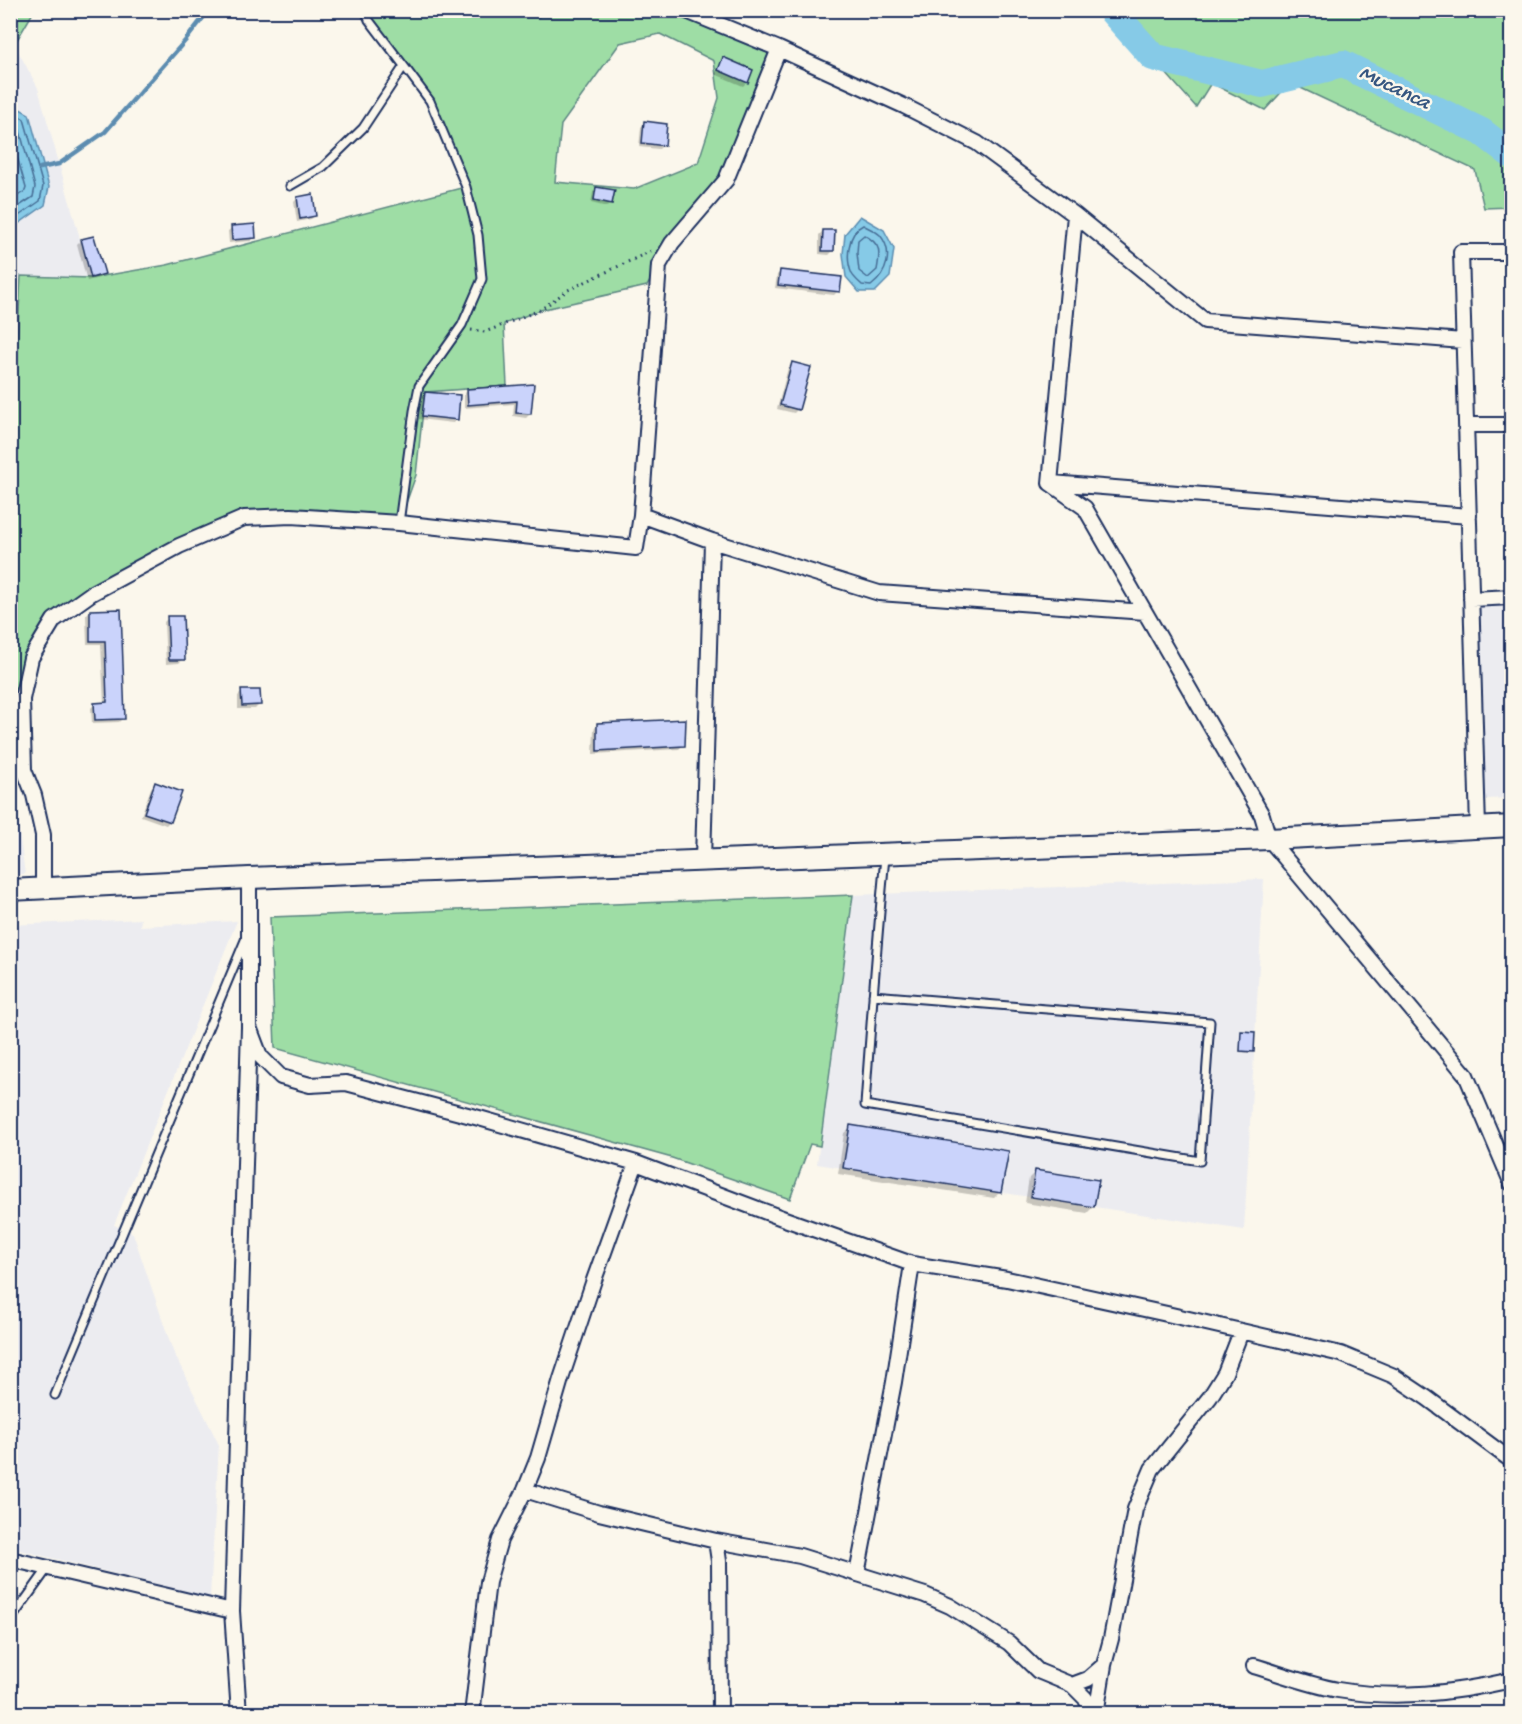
<svg xmlns="http://www.w3.org/2000/svg" width="1522" height="1724" font-family="'Gochi Hand',sans-serif">
<style>
.built{fill:#ececf0}
.green{fill:#9edda5;stroke:#5c8682;stroke-width:1.5;fill-rule:evenodd}
.water{fill:#86cae7;stroke:#5b8cb0;stroke-width:1.5}
.shadow{fill:#0003}
.lines{fill:none;stroke-linecap:round;stroke-linejoin:round}
.shore{stroke:#466d95;stroke-width:1.5}
.stream{stroke:#5b8cb0;stroke-width:4.5}
.river{stroke:#86cae7;stroke-width:28}
.building{fill:#cad3fb;stroke:#1b2f5e;stroke-width:1.5}
.lane-casing{stroke:#1b2f5e;stroke-width:11}
.street-casing{stroke:#1b2f5e;stroke-width:18}
.secondary-casing{stroke:#1b2f5e;stroke-width:24}
.path{stroke:#1b2f5e;stroke-width:3;stroke-dasharray:1.5 4.5;stroke-linecap:butt}
.lane{stroke:#fbf7ec;stroke-width:7}
.street{stroke:#fbf7ec;stroke-width:14}
.secondary{stroke:#fbf7ec;stroke-width:20}
.labels{text-anchor:middle;dominant-baseline:central;stroke-width:5;stroke-linejoin:round;paint-order:stroke}
.water-label{font-size:22px;font-style:italic;fill:#365680;stroke:#fbf7ec}
</style>
<rect width="100%" height="100%" fill="#fbf7ec"/>
<filter id="ink" filterUnits="userSpaceOnUse"><feTurbulence type="fractalNoise" baseFrequency=".0167" numOctaves="2"/><feDisplacementMap in="SourceGraphic" scale="12" xChannelSelector="R" yChannelSelector="G"/><feConvolveMatrix kernelMatrix="1 2 1 2 8 2 1 2 1" color-interpolation-filters="sRGB"/></filter>
<g filter="url(#ink)">
<path class="built" d="M11 38 38 88 91 278 21 276 11 458Z
M1511 605V798L1486 799 1480 606Z
M10 765 15 803 25 874 11 875Z
M1264 879 1244 1230 817 1164 853 895Z
M141 919 140 926 237 921 114 1225 133 1233 173 1351 219 1445 210 1597 11 1548V925Z"/>
<path class="green" d="M490 10 539 17 541 10 684 11 777 49 726 180 659 265 647 286 540 310 504 324 507 386 425 392 416 475 399 523 244 518 54 620 31 658 22 737 11 729 10 459 21 276 91 278 167 265 465 187 430 101 365 11ZM660 34 714 61 719 98 698 163 634 189 555 182 561 125 620 43Z
M10 11H34L14 45 11 38Z
M1111 11H1511V207L1484 208 1475 170 1290 83 1265 110 1211 83 1196 107Z
M853 895 820 1146 810 1144 790 1199 672 1158 275 1048 270 917Z"/>
<path class="water" d="M11 104 29 114 49 187 45 205 11 229Z
M860 216 884 230 894 249 890 277 875 292H859L846 277 843 254 845 234Z"/>
<path class="shadow" d="M723 59 747 82 743 86 715 74Z
M645 123 663 145 659 149 639 147 641 127Z
M597 188 611 203 607 207 591 203 593 192Z
M298 198 315 215 311 219 297 222 294 202Z
M232 228 255 237 251 241 229 243 228 231Z
M823 231 833 251 829 255 819 254V235Z
M93 237 103 274 99 278 87 281 77 244 81 240Z
M781 271 838 291 834 295 775 288 777 275Z
M792 364 798 409 794 413 777 409 788 368Z
M533 386 530 414 526 418 513 416 514 404 464 408V394L468 390Z
M425 393 457 419 453 423 419 419 421 397Z
M10 406H12L10 433Z
M119 610 123 718 119 722 92 723 91 708 95 704H104L101 644H87L86 615 90 611Z
M168 618 183 659 179 663 166 664 164 622Z
M242 692 259 705 255 709H238V696Z
M598 725 683 745 679 749 593 754 594 729Z
M10 776 13 797 10 799Z
M155 784 170 821 166 825 141 816 151 788Z
M1242 1032 1252 1051 1251 1053 1239 1052Z
M851 1127 1000 1192 994 1198 838 1174 844 1133Z
M1036 1171 1093 1207 1087 1213 1025 1203 1029 1178Z"/>
<g class="lines">
<path class="shore" d="M10 111 24 119 43 186 40 201 10 222
M10 119 18 124 35 187 33 197 10 212
M10 132 26 188 25 191 10 201
M863 225C868 228 876 231 880 235 894 252 887 274 871 286L862 285C859 282 854 278 852 274 845 259 848 232 863 225Z
M864 235C882 244 880 253 877 270L868 278 859 271 857 253 858 240Z"/>
<path class="stream" d="M40 168 59 164 105 132 185 41 209 10"/>
<path class="river" d="M1111 10 1153 57 1262 84 1343 64 1482 132 1512 155"/>
</g>
<path class="building" d="M723 57 753 70 748 83 718 70Z
M644 121 667 124 665 146 642 143Z
M596 187 615 190 612 204 594 200Z
M313 194 316 216 300 219 297 197Z
M255 224 256 238 232 240 231 226Z
M823 230H835L834 251H822Z
M94 236 105 274 91 278 81 239Z
M780 270 842 277 840 292 778 285Z
M792 362 811 367 799 410 780 405Z
M534 384 531 414 516 413 517 401 468 405 467 389Z
M425 392 460 395 458 420 422 416Z
M121 609 125 719 95 720 94 703 107 702 105 641H90V610Z
M167 616H183L185 660H169Z
M241 690H260L261 705 242 706Z
M686 719 685 746 597 751V723Z
M155 782 182 792 171 822 144 813Z
M1241 1031 1255 1032 1254 1052 1240 1051Z
M850 1125 1009 1151 1001 1193 843 1168Z
M1035 1170 1099 1180 1094 1207 1031 1197Z"/>
<g class="lines">
<g class="lane-casing">
<path id="lane" d="M365 10 369 20 404 66
M290 186 323 167 363 128 404 66 430 101 466 187 478 235 482 279 462 325 419 386 414 411 399 523
M873 995 1210 1022 1200 1161 865 1105C871 1022 877 940 885 857
M55 1395 245 940
M10 1621 48 1568"/>
</g>
<g class="street-casing">
<path id="street" d="M684 10 779 49 904 106 977 143 1075 215
M779 49 726 180 672 243 659 265 641 515 712 541 879 593 1145 612
M1463 341 1205 321 1075 215 1050 483 1085 508 1262 815 1269 839 1466 1075 1512 1184
M1466 425H1512
M1052 483 1469 516
M1471 599 1512 597
M1478 828 1461 252H1512
M703 860 712 541
M43 888V835L34 795 24 770 22 699 31 658 54 620 92 593 179 546 244 518 291 516 399 523 636 548 641 515
M249 1027 260 1056 281 1077 310 1085 346 1083 479 1118 636 1163 782 1218 912 1264 1007 1279 1167 1314 1341 1354 1394 1376 1427 1398 1512 1461
M525 1490 599 1513 716 1541 800 1556 925 1595 950 1606 1009 1643 1038 1671 1072 1685 1085 1698 1094 1714
M716 1541 719 1561 720 1714
M10 1559 232 1611
M857 1574 894 1382 912 1264
M1254 1666C1281 1674 1310 1685 1338 1690 1397 1700 1454 1693 1512 1680
M1072 1685 1088 1679 1104 1665
M239 1714 232 1611 249 1027V878
M472 1714 488 1582 500 1540 525 1490 538 1458 561 1379 594 1280 636 1163
M1096 1714 1104 1665 1111 1639 1135 1509 1152 1469 1210 1397 1225 1373 1241 1332"/>
</g>
<g class="secondary-casing">
<path id="secondary" d="M10 890 249 878 1269 839 1512 826"/>
</g>
<path class="path" d="M471 330 485 332 540 310 568 290 651 251"/>
<use href="#lane" class="lane"/>
<use href="#street" class="street"/>
<use href="#secondary" class="secondary"/>
</g>
</g>
<g class="labels">
<g class="water-label">
<text transform="translate(1394 89) rotate(26)">Mucanca</text>
</g>
</g>
<rect width="1522" height="1724" fill="none" stroke="#fbf7ec" stroke-width="36"/>
<rect x="18" y="18" width="1486" height="1688" fill="none" stroke="#1b2f5e" stroke-width="2" filter="url(#ink)"/>
</svg>
